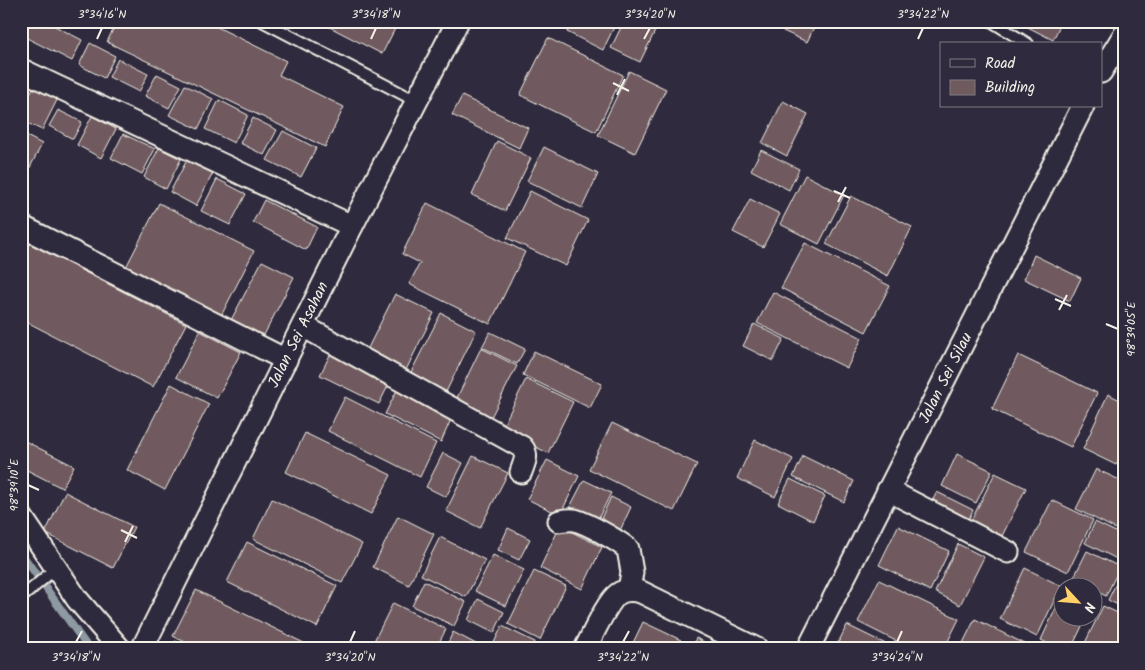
<svg xmlns="http://www.w3.org/2000/svg" width="1145" height="670" font-family="Kalam,sans-serif">
<style>
.lines{fill:none;stroke-linecap:round;stroke-linejoin:round}
.stream{stroke:#8d9aa2;stroke-width:8}
.building{fill:#6f5a5e;stroke:#f4f1e8}
.service-casing{stroke:#f4f1e8;stroke-width:14}
.minor-casing{stroke:#f4f1e8;stroke-width:25}
.service{stroke:#2f2a3d;stroke-width:10}
.minor{stroke:#2f2a3d;stroke-width:21}
.ticks{fill:none;stroke:#f4f1e8;stroke-width:2}
.labels{text-anchor:middle;dominant-baseline:central;stroke-width:5;stroke-linejoin:round;paint-order:stroke}
.street-label{font-size:16px;fill:#f4f1e8;stroke:#2f2a3d}
.neatline{fill:none;stroke:#f4f1e8;stroke-width:2}
.ticks-label{font-size:12px;text-anchor:middle;fill:#f4f1e8}
</style>
<rect width="100%" height="100%" fill="#2f2a3d"/>
<filter id="ink" filterUnits="userSpaceOnUse"><feTurbulence type="fractalNoise" baseFrequency=".02" numOctaves="2"/><feDisplacementMap in="SourceGraphic" scale="10" xChannelSelector="R" yChannelSelector="G"/><feConvolveMatrix kernelMatrix="1 2 1 2 8 2 1 2 1" color-interpolation-filters="sRGB"/></filter>
<g filter="url(#ink)">
<g class="lines">
<path class="stream" d="M21 553 89 649"/>
</g>
<path class="building" d="M30 21H45L82 40 72 61 23 36Z
M117 21H205L286 61 279 75 344 107 325 147 107 42Z
M318 21H399L382 54Z
M572 21H617L603 50 567 32Z
M624 21H650L658 25 640 62 611 48Z
M788 21H817L807 42 783 31Z
M1016 21H1062L1053 40Z
M548 38 623 75 596 132 520 95Z
M90 43 115 56 104 78 79 65Z
M118 59 148 74 139 92 109 77Z
M629 71 666 89 635 153 598 135Z
M157 74 181 86 169 108 145 96Z
M21 81 27 84 21 96Z
M185 85 213 99 198 129 169 115Z
M34 86 58 98 42 130 21 120V111Z
M462 96 528 128 519 148 452 115Z
M219 100 248 115 234 143 205 129Z
M783 101 808 114 787 156 762 143Z
M58 110 82 122 73 139 49 126Z
M92 116 116 129 101 158 77 145Z
M253 118 277 130 264 155 240 143Z
M283 131 316 148 301 177 267 160Z
M21 133 42 144 21 185Z
M123 134 155 149 142 174 111 158Z
M497 141 531 158 505 211 472 195Z
M544 147 598 174 582 208 527 181Z
M159 148 181 159 166 189 144 177Z
M761 150 799 169 789 190 751 170Z
M187 160 213 173 196 206 170 192Z
M805 175 844 195 819 244 780 224Z
M217 179 246 194 230 225 201 211Z
M530 191 588 220 566 266 507 238Z
M851 196 912 227 888 276 826 244Z
M750 199 780 214 763 247 733 232Z
M264 200 317 227 306 250 253 222Z
M159 203 254 251 221 316 126 267Z
M427 203 525 252 490 324 409 284 420 263 402 254Z
M21 239 186 324 153 387 21 319Z
M805 243 890 286 866 332 781 288Z
M1034 255 1081 278 1070 301 1024 279Z
M262 261 294 277 262 339 230 322Z
M773 292 862 338 847 368 757 323Z
M395 294 434 313 405 372 366 352Z
M441 313 476 331 443 398 407 380Z
M754 324 784 339 773 361 743 346Z
M200 331 241 352 217 398 176 377Z
M490 332 525 349 517 364 482 347Z
M481 348 517 366 488 423 453 406Z
M332 351 391 380 379 404 320 375Z
M534 351 602 384 590 408 523 375Z
M1018 355 1097 393 1071 447 992 409Z
M526 379 573 402 548 453 501 430Z
M171 384 209 404 165 490 127 470Z
M397 390 452 417 441 442 385 414Z
M1108 394 1124 402V450L1116 465 1083 449Z
M345 397 436 443 420 477 328 431Z
M612 423 697 464 674 511 589 469Z
M305 433 391 475 371 514 286 472Z
M21 439 74 466 62 488 21 467Z
M755 440 793 459 775 497 737 478Z
M443 453 463 463 446 497 426 487Z
M957 454 992 471 976 503 942 486Z
M473 456 508 473 480 528 446 511Z
M803 456 854 481 844 502 793 477Z
M547 460 579 476 560 515 527 499Z
M1096 469 1124 482V533L1076 509Z
M995 473 1026 488 999 542 968 527Z
M790 479 825 496 813 521 778 503Z
M584 480 611 493 597 521 570 507Z
M65 492 134 527 113 568 45 533Z
M937 492 973 510 965 527 928 509Z
M611 497 631 507 618 535 598 525Z
M272 499 362 544 342 583 253 539Z
M1052 500 1093 520 1068 572 1026 552Z
M398 516 434 534 409 585 373 567Z
M1095 522 1124 536V551L1119 560 1085 543Z
M560 526 602 547 582 589 540 568Z
M898 526 949 551 930 591 879 565Z
M508 528 530 539 519 560 498 550Z
M440 537 485 560 466 597 421 575Z
M247 542 337 586 317 627 227 582Z
M958 544 984 557 960 605 935 592Z
M1087 551 1120 567 1106 596 1092 589V588L1073 579Z
M493 555 524 570 506 606 475 591Z
M1124 567V608L1108 600Z
M1025 568 1061 586 1037 637 1000 619Z
M534 571 566 586 540 640 508 624Z
M879 580 959 619 944 649H912L858 622Z
M424 581 466 602 454 626 412 606Z
M196 590 316 649H199L173 636Z
M1062 595V618H1086L1071 649H1059L1041 640Z
M478 599 504 612 494 633 468 620Z
M393 603 446 629 436 649H375L371 647Z
M1103 606 1124 616V649H1082Z
M975 619 1033 648 1032 649H960Z
M643 622 681 640 677 649H630Z
M847 625 896 649H835Z
M502 626 535 642 532 649H491Z
M453 632 478 645 476 649H445Z
M696 638 718 649H691Z
M175 641 191 649H171Z"/>
<g class="lines">
<g class="service-casing">
<path id="service" d="M262 21 416 101
M991 21 1028 44
M21 598 56 568"/>
</g>
<g class="minor-casing">
<g id="minor">
<path d="M22 70 352 226"/>
<path d="M1101 72 1124 35"/>
<path d="M21 226 286 360"/>
<path d="M303 326 522 447C529 455 524 463 521 472"/>
<path d="M888 490 1008 552"/>
<path d="M21 516 77 599 120 649"/>
<path d="M559 521C565 520 570 519 575 520 589 524 617 540 628 549L632 572 629 590"/>
<path id="s1" d="M142 649 352 226 458 21"/>
<path d="M585 649C592 636 607 602 618 594 625 589 633 590 641 592L757 649"/>
<path id="s2" d="M808 649 1083 106"/>
</g>
</g>
<use href="#service" class="service"/>
<use href="#minor" class="minor"/>
</g>
</g>
<path class="ticks" d="M97 39 102 28M371 39 376 28M644 39 650 28M918 39 923 28M613 83 629 91M617 95 625 79M834 191 850 198M838 202 846 187M1055 299 1071 306M1059 310 1067 295M1106 324 1118 329M28 485 39 490M121 530 137 538M125 542 133 526M76 642 82 631M350 642 355 631M623 642 629 631M897 642 902 631"/>
<g class="labels">
<g class="street-label">
<text stroke="none"><textPath href="#s1" startOffset="351">Jalan Sei Asahan</textPath></text>
<text stroke="none"><textPath href="#s2" startOffset="304">Jalan Sei Silau</textPath></text>
</g>
</g>
<rect width="1145" height="670" fill="none" stroke="#2f2a3d" stroke-width="55"/>
<rect x="940" y="42" width="162" height="65" fill="#2f2a3d" stroke="#7e7a81"/>
<rect x="950" y="59" width="25" height="8" fill="#2f2a3d" stroke="#7e7a81"/>
<text x="985" y="68" font-size="15" fill="#f4f1e8">Road</text>
<rect x="950" y="80" width="25" height="15" fill="#6f5a5e" stroke="#7e7a81"/>
<text x="985" y="92" font-size="15" fill="#f4f1e8">Building</text>
<g transform="translate(1078 602) rotate(116)"><circle r="24" fill="#2f2a3d" stroke="#7e7a81"/>
<path d="M0-4L9 19L0 12L-9 19Z" fill="#ffd166"/>
<text y="-8" font-size="14" font-weight="bold" text-anchor="middle" fill="#f4f1e8">N</text>
</g>
<rect x="28" y="28" width="1090" height="614" class="neatline"/>
<g class="ticks-label">
<text x="102" y="18">3°34'16"N</text>
<text x="376" y="18">3°34'18"N</text>
<text x="650" y="18">3°34'20"N</text>
<text x="923" y="18">3°34'22"N</text>
<text transform="translate(1131 329) rotate(-90)" y="4">98°39'05"E</text>
<text transform="translate(14 485) rotate(-90)" y="4">98°39'10"E</text>
<text x="76" y="661">3°34'18"N</text>
<text x="350" y="661">3°34'20"N</text>
<text x="623" y="661">3°34'22"N</text>
<text x="897" y="661">3°34'24"N</text>
</g>
</svg>
